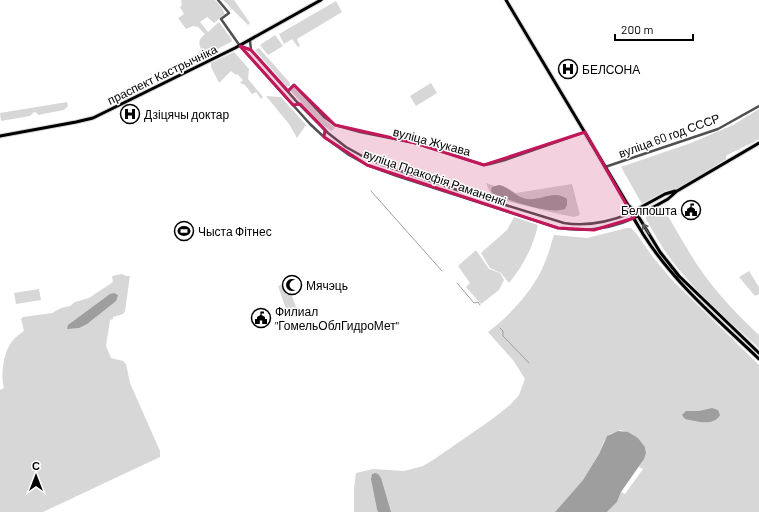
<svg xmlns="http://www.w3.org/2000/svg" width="759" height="512" font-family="Barlow,sans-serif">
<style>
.green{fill:#d7d7d7}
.water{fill:#9e9e9e}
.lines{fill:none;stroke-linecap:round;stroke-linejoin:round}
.stream{stroke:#9e9e9e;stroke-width:1}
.major-casing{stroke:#dbdbdb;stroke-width:5}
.minor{stroke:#505050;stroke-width:2.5}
.major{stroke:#000;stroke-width:3}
.oneway{stroke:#595959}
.marked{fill:#c2185b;fill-opacity:0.2;stroke:#c2185b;stroke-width:3;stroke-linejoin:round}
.labels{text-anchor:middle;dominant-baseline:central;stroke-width:3;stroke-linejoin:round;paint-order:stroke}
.poi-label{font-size:12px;fill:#000;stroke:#fff;text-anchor:start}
.street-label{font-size:12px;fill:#000;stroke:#fff}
</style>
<rect width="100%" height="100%" fill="#fff"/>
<path class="green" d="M181 0H215L222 8 225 14 214 23 207 17 200 22 208 32 219 22 232 40 231 42 198 59V54L201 49C198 42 199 39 205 34L198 27 193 26 186 29 178 18 184 14 180 7 182 5Z
M223 0H234L250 23 248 25Z
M336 1 342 12 297 39 300 46 298 47 292 39 284 44 279 34Z
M275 35 283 46 268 55 260 45Z
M259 48 290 83V86L287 87 255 50Z
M234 52 249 69 248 79 263 97 261 99 256 92 252 94 245 85 240 83 243 80 237 74 236 75 231 71 219 83 211 67V63Z
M431 83 437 93 416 106 410 96Z
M293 88H295L325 120 335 128 331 131 319 122 291 91Z
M266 96 281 97 306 125 297 138 289 124Z
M67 102 68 106 64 110 38 115 37 113 34 112 30 116 1 121 0 113Z
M759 109V139C748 146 737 149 726 156V159L679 188 665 191 642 204 621 167 691 143 733 125Z
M486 183 495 186H502L516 193 572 184 580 215 574 217 554 213 492 197Z
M662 206C676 229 689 254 705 276 721 298 740 317 759 335V348C730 322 696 292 672 261 662 248 654 233 646 219V216Z
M514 217 538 225C533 247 523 266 509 283L501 273 490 268 481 253 507 230Z
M627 228H631L636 233 652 256 673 281 759 365V512H607L617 502 621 492 625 494 643 469 639 467 646 453 645 447 638 438 621 430 610 434 604 441 599 454 583 480 555 512H354V489L356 473 373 469 404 471 423 466 433 460 491 420 510 405 519 395 525 379 513 360 488 332C509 317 536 287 545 262 549 253 551 244 554 235L587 238Z
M476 250 489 269 500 273 504 280 499 290 481 304 466 287 470 283 458 266Z
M749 271 759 287V294L755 296 739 277Z
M122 274 126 276H130L125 311 123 314 113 317V319L110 320 106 346 111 358 123 361 126 364 130 383 160 451V457L43 512H0V390L4 388C0 374 4 349 14 339 17 336 21 333 24 331L21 319 23 317 52 313 61 308 70 306 75 302 89 298 113 282 112 276Z
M287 284 299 314V316L289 318 278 286Z
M39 289 41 300 16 304 14 293Z"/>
<path class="water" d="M499 185C510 187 515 197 527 199 540 201 555 189 567 199V205L565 209C551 215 507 200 492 193L491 191 492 187Z
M114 293 118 295 116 301 87 324 79 328 67 329 68 325 110 294Z
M712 408 718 410 720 415C713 427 696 421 685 419L682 415 686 411H699Z
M618 431 628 432 638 438 645 447 646 453 644 459 621 492 617 502 607 512H555L583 480 599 454 607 436Z
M375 473 378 474 381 478 391 512H378L377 509 371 479 372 474Z"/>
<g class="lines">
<path class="stream" d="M371 191 442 271
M457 283 474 303 478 302 480 305
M500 328 503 331V336L529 363"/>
<g class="major-casing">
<path id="major" d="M506 0 628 205C631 216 638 225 643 234 674 283 718 320 759 359
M0 136 76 122 93 118 235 48 321 0
M629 206 635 211 660 252 679 276 759 353
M634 211 665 194 675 191
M634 218 668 199 677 191 759 143"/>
</g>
<path class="minor" d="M218 0 229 13 221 19 240 46 310 124 324 137 349 155 367 165 397 176 558 228C585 232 609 230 634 218
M250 41 251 50
M240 46 251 50 297 102 328 133 346 147 364 157 383 165 460 191 564 223C587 227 609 222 631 213
M288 91 294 85 324 117 335 125 360 132 415 143 484 165 490 164 505 160 585 132
M605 167 718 129 759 106"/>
<use href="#major" class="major"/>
</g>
<defs><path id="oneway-shaft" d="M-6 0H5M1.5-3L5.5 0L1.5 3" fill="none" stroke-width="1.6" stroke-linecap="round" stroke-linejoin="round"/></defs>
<use class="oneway" href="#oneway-shaft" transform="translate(646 229) rotate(-121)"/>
<path class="marked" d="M240 46 251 50 288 91 294 85 335 125 415 143 484 165 585 132 634 218 594 230 558 228 367 165 324 137 325 130 300 104 293 105Z"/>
<defs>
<g id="hospital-ring" transform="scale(1)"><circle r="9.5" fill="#fff" stroke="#000" stroke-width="1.5"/><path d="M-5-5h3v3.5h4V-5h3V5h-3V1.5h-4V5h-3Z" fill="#000"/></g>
<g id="civic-ring" transform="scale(1)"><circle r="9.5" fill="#fff" stroke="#000" stroke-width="1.5"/><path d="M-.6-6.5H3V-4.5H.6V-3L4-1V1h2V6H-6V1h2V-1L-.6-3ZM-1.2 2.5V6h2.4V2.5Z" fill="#000"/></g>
<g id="stadium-ring" transform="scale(1)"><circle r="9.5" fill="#fff" stroke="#000" stroke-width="1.5"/><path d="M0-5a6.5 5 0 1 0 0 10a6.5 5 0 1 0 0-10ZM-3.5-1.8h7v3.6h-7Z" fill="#000"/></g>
<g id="mosque-ring" transform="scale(1)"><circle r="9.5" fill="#fff" stroke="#000" stroke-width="1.5"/><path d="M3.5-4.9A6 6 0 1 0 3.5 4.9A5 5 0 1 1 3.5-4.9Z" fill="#000"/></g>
</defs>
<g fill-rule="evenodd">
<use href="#hospital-ring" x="568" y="69"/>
<use href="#hospital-ring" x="130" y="114"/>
<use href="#civic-ring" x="691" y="210"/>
<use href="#stadium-ring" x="184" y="231"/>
<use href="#mosque-ring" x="292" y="285"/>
<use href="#civic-ring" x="261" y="318"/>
</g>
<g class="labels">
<g class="poi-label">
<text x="582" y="69">БЕЛСОНА</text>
<text x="144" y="114">Дзіцячы доктар</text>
<text x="677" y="210" text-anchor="end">Белпошта</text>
<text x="198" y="231">Чыста Фітнес</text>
<text x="306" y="285">Мячэць</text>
<text x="275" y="311">Филиал<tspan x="275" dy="14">"ГомельОблГидроМет"</tspan></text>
</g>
<g class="street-label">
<text transform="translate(162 74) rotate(-26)">праспект Кастрычніка</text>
<text transform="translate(669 135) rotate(-20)">вуліца 60 год СССР</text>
<text transform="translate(432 141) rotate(15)">вуліца Жукава</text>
<text transform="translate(435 177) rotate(19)">вуліца Пракофія Раманенкі</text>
</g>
</g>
<g transform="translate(36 476)" stroke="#ffffff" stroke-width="3" paint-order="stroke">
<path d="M0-3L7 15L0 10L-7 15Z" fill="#000000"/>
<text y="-6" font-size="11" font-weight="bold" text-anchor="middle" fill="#000000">С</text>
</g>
<path d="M615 34v6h78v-6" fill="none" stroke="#000000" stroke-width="2"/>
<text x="621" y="34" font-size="12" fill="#000000" stroke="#ffffff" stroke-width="3" paint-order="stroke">200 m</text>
</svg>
